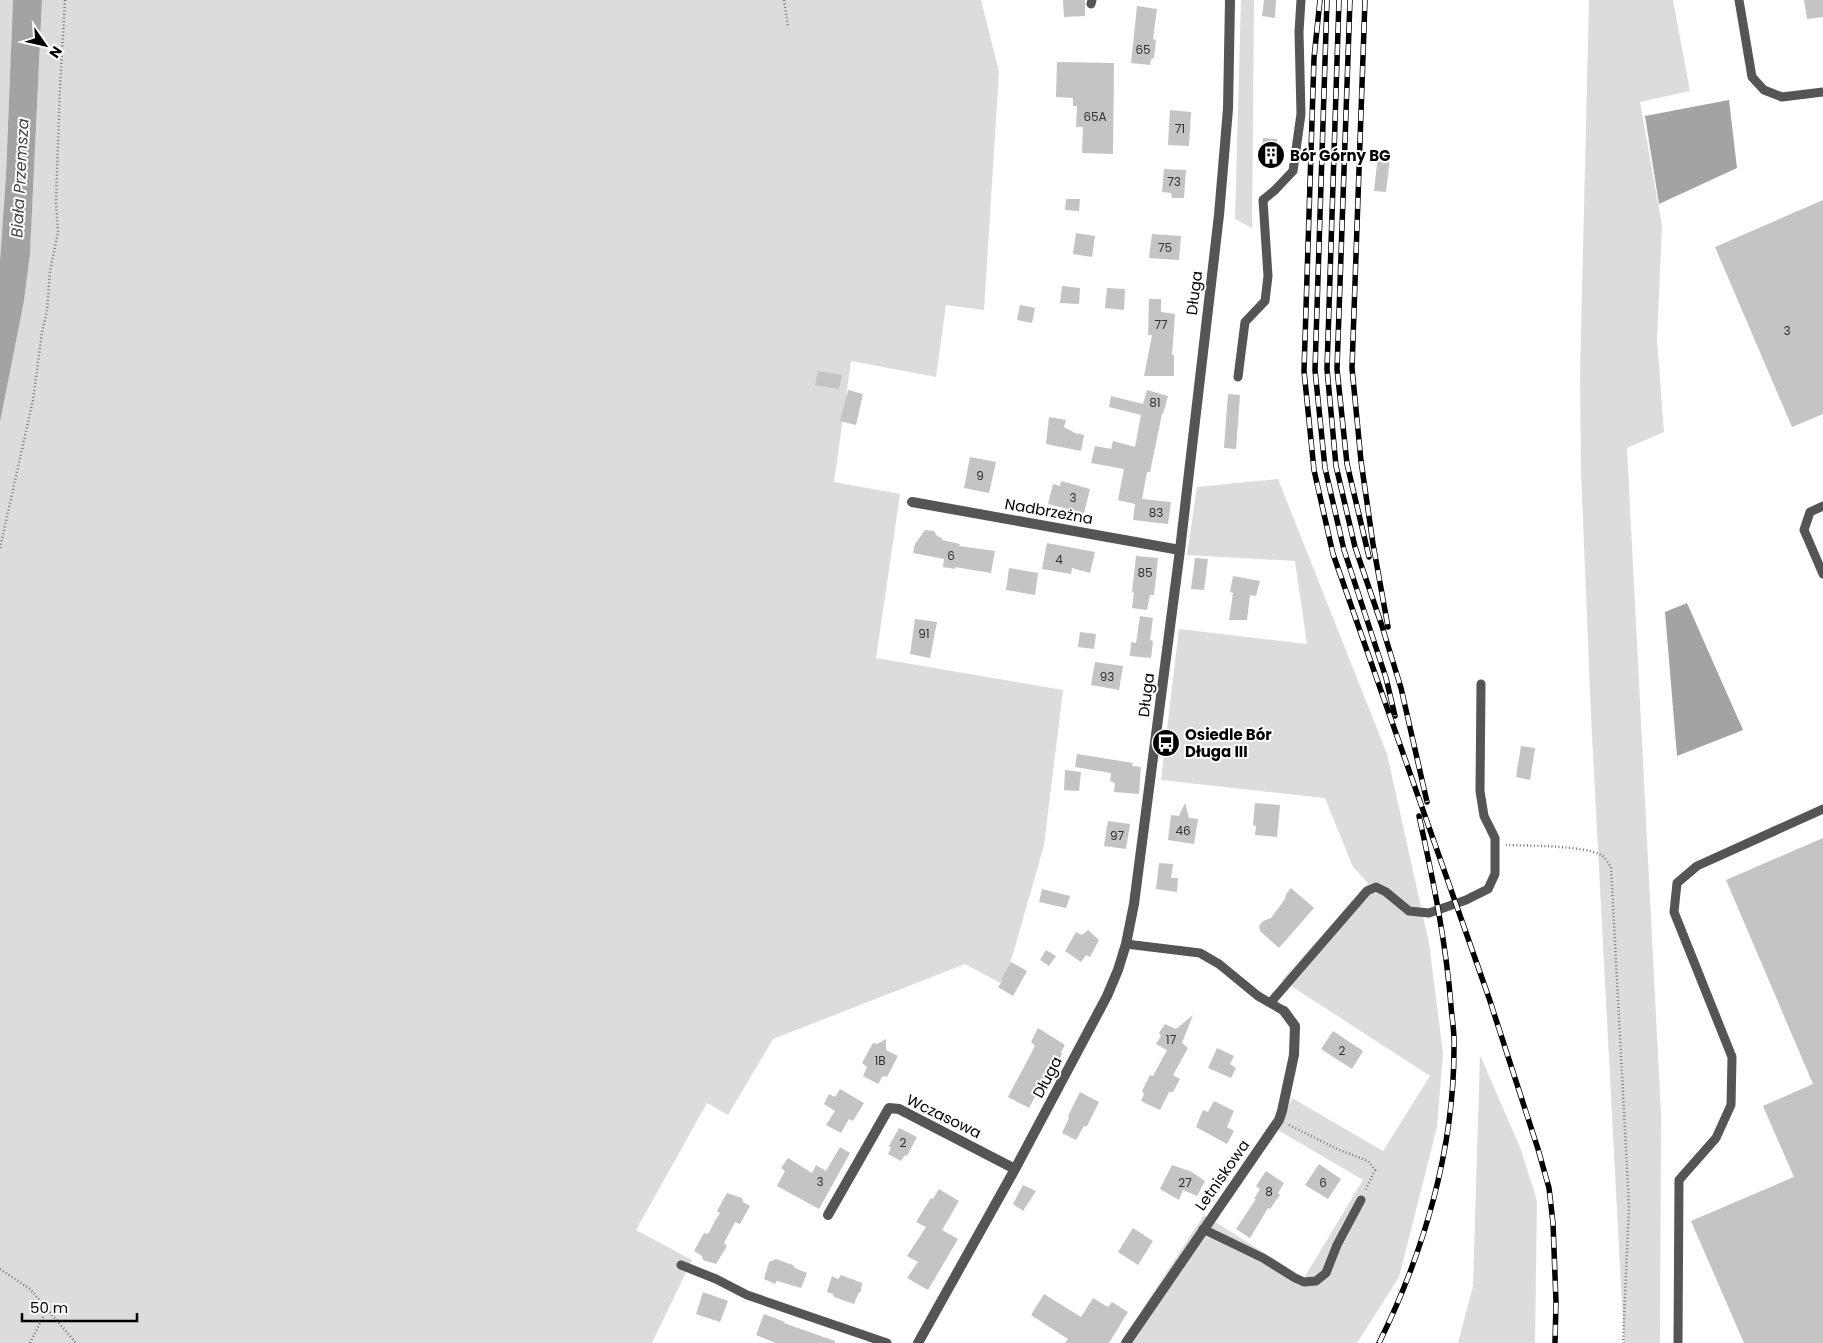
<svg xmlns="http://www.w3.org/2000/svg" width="1823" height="1343" font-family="Poppins,sans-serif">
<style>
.green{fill:#dcdcdc}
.water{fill:#a3a3a3}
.building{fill:#c4c4c4}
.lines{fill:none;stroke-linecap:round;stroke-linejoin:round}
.path{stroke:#777;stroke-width:2.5;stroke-dasharray:1 2.5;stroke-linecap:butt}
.service{stroke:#555;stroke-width:9}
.minor{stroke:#555;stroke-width:10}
.rail-casing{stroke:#000;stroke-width:5.5}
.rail{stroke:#fff;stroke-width:4;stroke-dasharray:11;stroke-linecap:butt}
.labels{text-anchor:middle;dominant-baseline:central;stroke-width:4;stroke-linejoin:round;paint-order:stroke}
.number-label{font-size:12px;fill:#313131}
.poi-label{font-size:15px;font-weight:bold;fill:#000;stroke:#fff;text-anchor:start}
.street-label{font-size:15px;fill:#000;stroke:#fff}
.water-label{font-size:16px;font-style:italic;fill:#444;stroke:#fff}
</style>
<rect width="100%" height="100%" fill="#fff"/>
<path class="green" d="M0 0H13L6 175 0 261Z
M42 0H981L999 72 984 310 946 305 936 377 851 361 834 482 900 494 876 658 1063 690 1044 845 1004 985 965 964 773 1039 728 1115 707 1103 636 1230 692 1260 652 1343H0V422L24 301 30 254Z
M1241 0H1254L1252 228 1235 219Z
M1589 0H1673L1690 91 1640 102 1662 226 1657 340 1664 432 1627 448 1661 1114 1660 1343H1624L1591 716 1581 471 1580 375Z
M1278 479 1387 754 1429 943 1443 1053 1437 1127 1399 1277 1357 1343H1120L1204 1215 1304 1278 1363 1180 1278 1130 1292 1098 1383 1151 1430 1076 1282 980 1368 883 1353 867 1325 798 1161 780 1179 629 1307 644 1295 561 1187 555 1197 487Z
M1480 1055 1521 1150 1537 1201 1535 1343H1458L1473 1286Z"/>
<path class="water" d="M13 0H42L30 254 24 301 0 422V261L6 175Z
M1729 100 1737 168 1659 204 1645 116Z
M1687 603 1743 730 1677 756 1665 612Z"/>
<path class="building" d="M1063 0H1085V16L1064 17Z
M1264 0H1276L1275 18 1262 16Z
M1804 0H1823V17L1807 19Z
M1137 6 1157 9 1153 39 1156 40 1154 58 1151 59 1150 65 1131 63Z
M1057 62 1114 63 1113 154 1082 153 1083 127H1076L1077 106H1073V98L1056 97Z
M1170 110 1191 112 1189 146 1168 145Z
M1263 138 1277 139V152L1262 151Z
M1378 155 1390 157 1386 192 1374 191Z
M1164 169 1186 170 1184 198H1172L1171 193 1162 192Z
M1066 199H1080L1079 211 1065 210Z
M1823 200V414L1792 427 1715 247Z
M1076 233 1095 236 1092 257 1073 254Z
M1152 234 1181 236 1179 260 1149 258Z
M1062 286 1080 288 1079 304 1060 303Z
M1107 288 1125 289 1124 310 1105 308Z
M1149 299H1161V312L1175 314 1172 355H1174V376H1144L1152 335H1148Z
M1020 305 1035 308 1032 323 1017 320Z
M818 371 842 375 839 389 815 385Z
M848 390 863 394 856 425 840 421Z
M1147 390 1168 396 1163 414H1162L1150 472H1147L1142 499 1171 502 1168 524 1133 520 1135 504 1118 500 1124 469 1091 463 1095 446 1111 449 1113 441 1135 447 1141 415 1109 407 1111 396 1143 404Z
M1228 394 1240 395 1236 449 1224 448Z
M1049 417 1066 420 1064 427 1075 433 1084 435 1081 451 1046 444Z
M970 457 996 462 989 493 964 488Z
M1061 481 1090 489 1084 513 1048 504 1053 484 1060 486Z
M925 530 934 531 937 536 942 538V540L960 544 959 546 995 551 991 573 955 567V569L943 567 944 559 913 553 915 544Z
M1047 543 1095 552 1090 573 1072 568 1071 574 1042 569Z
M1136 556 1158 558 1154 595H1150L1147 610 1132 608 1134 593 1132 592Z
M1195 558 1208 559 1204 590 1191 589Z
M1009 568 1038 573 1035 595 1006 590Z
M1233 576 1260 581 1256 596 1250 595 1247 620H1229L1233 593 1230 592Z
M1140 616 1153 618 1150 640 1153 641 1151 658 1130 656 1131 642 1136 643Z
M915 619 937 622 930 658 910 654Z
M1080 632 1096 634 1094 649 1078 647Z
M1095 662 1123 666 1119 690 1091 685Z
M1521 746 1535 748 1530 780 1516 777Z
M1077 754 1133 763 1132 766 1141 767 1139 794 1114 792 1115 783 1110 781 1111 773 1075 767Z
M1065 770 1081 772 1079 791 1064 790Z
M1185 803 1189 818 1198 819 1194 844 1168 840 1171 815 1179 816Z
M1255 803 1280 805 1277 837 1255 835 1256 826 1253 825Z
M1108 821 1130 824 1126 849 1104 846Z
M1823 838V1343H1744L1691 1221 1794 1177 1763 1106 1813 1084 1726 880Z
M1159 863 1173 864 1171 878H1178L1177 892 1156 889Z
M1291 888 1314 908 1279 948 1260 931 1259 926 1263 921 1271 918 1285 899 1286 894Z
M1042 889 1070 896 1066 908 1039 902Z
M1088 930 1099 940 1090 957 1086 955 1081 962 1065 951 1076 932 1082 935Z
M1046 950 1056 956 1049 966 1040 960Z
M1011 962 1027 971 1013 996 998 987 1003 980 1001 979Z
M1193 1015 1182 1043 1188 1048 1173 1075 1180 1079 1173 1092H1169L1160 1110 1141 1101 1144 1094 1142 1091 1150 1075 1153 1076 1167 1050 1156 1044 1161 1036 1159 1033 1165 1024 1176 1029Z
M1038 1028 1065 1045 1061 1052 1062 1054 1059 1060 1056 1061 1048 1076H1046L1029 1108 1008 1097 1035 1046 1031 1042Z
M1333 1031 1363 1051 1352 1069 1321 1049Z
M886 1039V1050L898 1056 887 1077 883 1076 878 1084 863 1076 867 1067 862 1063 873 1043 877 1044Z
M1217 1048 1234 1056 1230 1064 1236 1068 1231 1078 1208 1068Z
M840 1089 864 1103 853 1121 849 1119 841 1133 826 1125 835 1111 824 1104 829 1094 835 1097Z
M1080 1092 1099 1102 1087 1126H1084L1076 1140 1062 1133 1069 1118 1068 1116Z
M1214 1101 1234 1111 1227 1127 1234 1131 1227 1144 1196 1127 1203 1110 1208 1112Z
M899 1128 917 1137 907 1156 905 1155 901 1161 888 1154 891 1148 889 1146Z
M840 1147 850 1153 819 1209 777 1186 785 1171 781 1168 788 1158 812 1173 816 1165 826 1171Z
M1319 1164 1341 1179 1328 1199 1305 1185Z
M1172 1165 1192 1172 1205 1181 1197 1196 1183 1190 1179 1200 1160 1189Z
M1266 1171 1284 1183 1278 1193 1280 1195 1270 1209 1268 1208 1250 1238 1236 1229 1256 1199H1254L1260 1189 1256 1186Z
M1023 1185 1036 1191 1023 1211 1013 1204Z
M939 1189 959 1201 942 1230 958 1239 928 1290 907 1278 918 1262 907 1256 926 1227 916 1222 931 1198 933 1199Z
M727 1193 742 1198 743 1202 750 1206 740 1224 735 1222 724 1243 727 1246 716 1264 703 1260 702 1256 694 1251 704 1233 708 1234 715 1221 720 1213 717 1211Z
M1133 1228 1153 1241 1138 1265 1118 1252Z
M776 1259 793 1265 795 1268 807 1273 801 1288 777 1281 775 1284 764 1279 769 1262Z
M841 1275 862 1283 861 1291 858 1294 854 1304 834 1297 833 1294 827 1292 832 1276 838 1279Z
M703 1292 728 1301 720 1322 696 1314Z
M1044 1294 1081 1317 1093 1298 1108 1307 1112 1302 1128 1312 1109 1343H1065L1068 1339 1031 1315Z
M764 1314 785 1322 784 1323 835 1341V1343H776L756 1335Z"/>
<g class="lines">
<path class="path" d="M784 0 788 27
M0 548 33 400 42 332 47 311 50 271 58 232 56 202 60 87 65 0
M1506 845C1529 846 1582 845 1601 855 1605 857 1608 863 1611 867L1629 1206 1623 1343
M1289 1125 1337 1149 1368 1161 1375 1170 1365 1191
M0 1269 30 1289 76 1343
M30 1343 47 1309"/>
<path class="service" d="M1739 0 1752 77 1764 90 1782 97 1823 92
M1091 4 1092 0
M1238 377 1245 322 1265 301 1268 276 1263 200 1275 190 1293 171 1301 114 1299 32 1301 0
M1823 506 1810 512 1804 530 1823 574
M1126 944 1200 953 1219 964 1258 996 1284 1011
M1271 1002 1367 891 1376 887 1386 892 1409 911 1429 913 1466 900 1488 889 1495 874V838L1484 816 1480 791 1481 684
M1203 1229 1263 1258 1295 1278 1304 1282 1316 1281 1326 1273 1337 1245 1361 1200
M681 1265 716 1279 747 1295 887 1343
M1678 1343 1679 1180 1716 1138 1731 1105 1732 1057 1674 912 1677 883 1697 866 1823 809"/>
<path class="minor" d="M912 502 1180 550
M828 1215 889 1108 899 1109 1015 1169
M918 1343 1015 1169 1107 996 1118 970 1126 944 1134 904 1180 550 1219 215 1228 109 1230 0
M1126 1343 1279 1120 1282 1111 1294 1055 1295 1026 1284 1011"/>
<g class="rail-casing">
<path id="rail" d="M1320 0 1314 58 1304 371 1314 470 1333 554 1489 998 1538 1149 1549 1188 1553 1223 1556 1302 1555 1343
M1327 0 1315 370 1325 468 1344 550 1386 678 1395 716
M1339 0 1327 369 1336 466 1355 547 1381 623 1401 688 1427 802
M1350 0 1337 369 1347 464 1369 557
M1365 0 1352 368 1361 461 1373 544 1388 627
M1379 1343C1424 1252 1454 1150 1454 1048 1455 1034 1452 1020 1451 1006 1446 942 1433 879 1419 816"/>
</g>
<use href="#rail" class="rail"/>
</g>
<defs>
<g id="building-disc" transform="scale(1.4375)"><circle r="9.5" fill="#000" stroke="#fff"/><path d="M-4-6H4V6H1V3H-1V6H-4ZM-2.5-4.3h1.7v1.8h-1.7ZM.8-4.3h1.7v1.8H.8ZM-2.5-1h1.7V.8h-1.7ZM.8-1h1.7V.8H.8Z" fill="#fff"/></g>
<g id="bus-disc" transform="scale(1.4375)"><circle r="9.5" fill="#000" stroke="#fff"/><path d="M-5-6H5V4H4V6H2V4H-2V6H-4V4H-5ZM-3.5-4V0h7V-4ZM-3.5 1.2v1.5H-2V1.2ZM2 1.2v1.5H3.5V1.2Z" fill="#fff"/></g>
</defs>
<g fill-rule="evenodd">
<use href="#building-disc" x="1271" y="155"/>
<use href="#bus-disc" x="1166" y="743"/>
</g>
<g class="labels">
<g class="number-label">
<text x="1143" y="49">65</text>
<text x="1095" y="116">65A</text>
<text x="1180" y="128">71</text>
<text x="1174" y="181">73</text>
<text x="1165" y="247">75</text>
<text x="1161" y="324">77</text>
<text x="1787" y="330">3</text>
<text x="1155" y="402">81</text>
<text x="980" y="475">9</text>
<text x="1073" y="497">3</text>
<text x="1156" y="512">83</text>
<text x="951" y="555">6</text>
<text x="1059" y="559">4</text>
<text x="1145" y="572">85</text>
<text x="924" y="633">91</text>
<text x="1107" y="676">93</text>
<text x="1183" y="830">46</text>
<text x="1117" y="835">97</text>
<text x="1171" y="1039">17</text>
<text x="1342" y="1050">2</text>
<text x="880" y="1060">1B</text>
<text x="903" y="1142">2</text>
<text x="820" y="1181">3</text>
<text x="1185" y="1182">27</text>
<text x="1323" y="1182">6</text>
<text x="1269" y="1191">8</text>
</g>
<g class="poi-label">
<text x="1290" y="155">Bór Górny BG</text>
<text x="1185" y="734">Osiedle Bór<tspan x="1185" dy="17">Długa III</tspan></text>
</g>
<g class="street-label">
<text transform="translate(1194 293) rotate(-83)">Długa</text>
<text transform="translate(1049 511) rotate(10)">Nadbrzeżna</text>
<text transform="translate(1146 695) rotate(-83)">Długa</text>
<text transform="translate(1047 1077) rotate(-62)">Długa</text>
<text transform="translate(944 1116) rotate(26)">Wczasowa</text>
<text transform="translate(1222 1175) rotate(-55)">Letniskowa</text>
</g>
<g class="water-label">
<text transform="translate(20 178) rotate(-87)">Biała Przemsza</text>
</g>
</g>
<g transform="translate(45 45) rotate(124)" stroke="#ffffff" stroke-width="4" paint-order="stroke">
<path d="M0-4L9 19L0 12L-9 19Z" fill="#000000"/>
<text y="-8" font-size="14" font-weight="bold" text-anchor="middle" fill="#000000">N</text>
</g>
<path d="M22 1313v8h115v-8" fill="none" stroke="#000000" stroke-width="2.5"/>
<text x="30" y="1313" font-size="15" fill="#000000" stroke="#ffffff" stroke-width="4" paint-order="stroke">50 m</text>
</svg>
